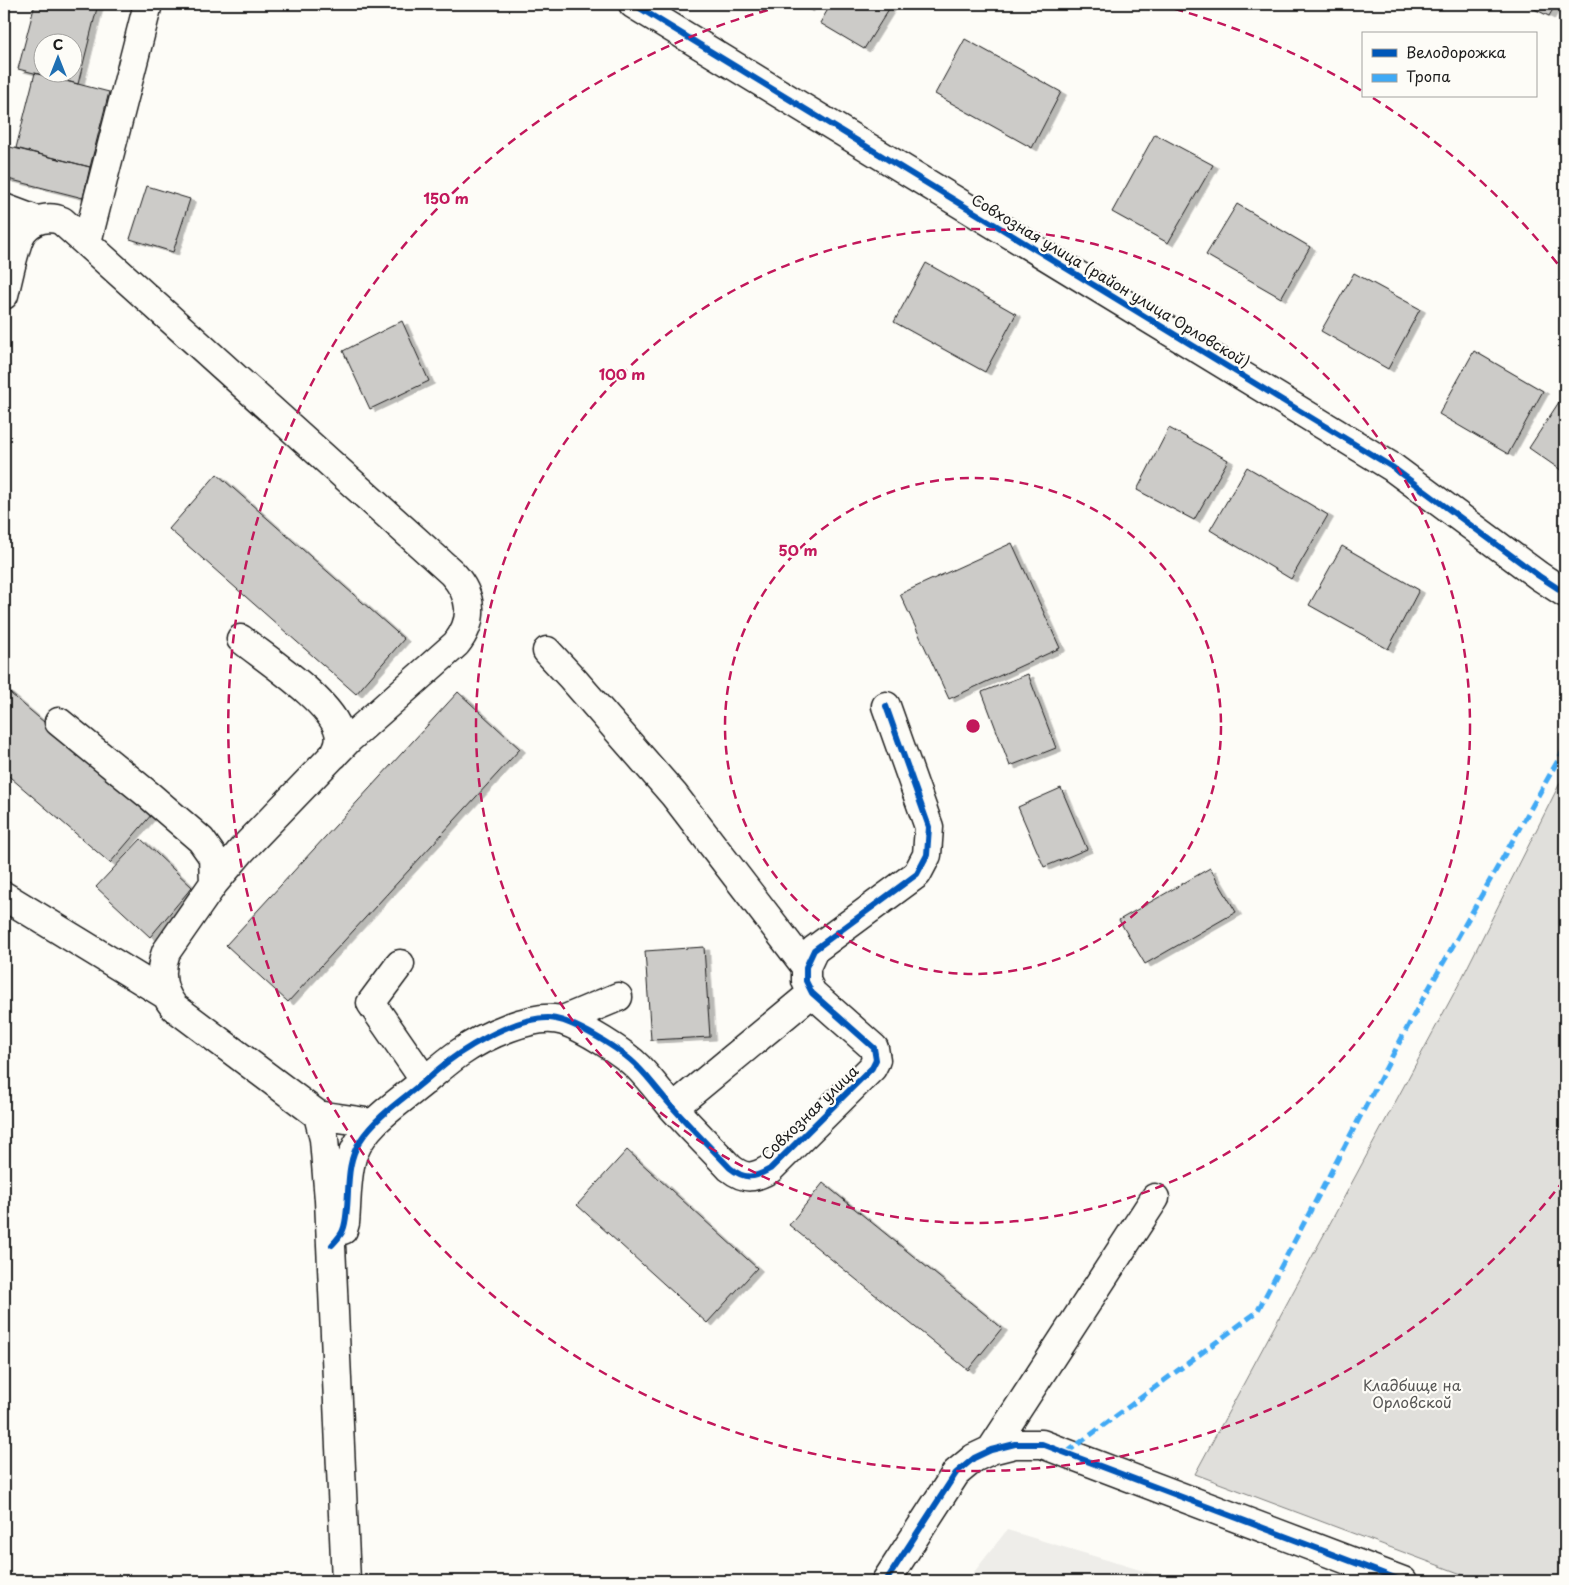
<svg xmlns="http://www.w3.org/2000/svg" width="1569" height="1585" font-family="'Playpen Sans',sans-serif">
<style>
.built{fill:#eeede9}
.green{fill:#e0dfdb;stroke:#7e7e7c}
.building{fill:#cccbc8;stroke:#1c1c1c;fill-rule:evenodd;filter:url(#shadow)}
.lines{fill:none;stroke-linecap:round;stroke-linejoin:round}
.minor-casing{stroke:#1c1c1c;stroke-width:31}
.minor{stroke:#fdfcf7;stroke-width:28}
.quiet{stroke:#3fa9f5;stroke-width:5;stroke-dasharray:10 5;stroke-linecap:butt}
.cycleway-casing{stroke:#fdfcf7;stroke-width:9}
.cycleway{stroke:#0057b8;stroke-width:6}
.ring{fill:none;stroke:#c2185b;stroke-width:2.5;stroke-dasharray:9 6}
.labels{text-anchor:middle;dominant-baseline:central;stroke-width:4.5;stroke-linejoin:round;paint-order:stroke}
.street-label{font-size:15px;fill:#1c1c1c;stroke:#fdfcf7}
.park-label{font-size:15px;fill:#575655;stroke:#fdfcf7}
.centre{fill:#c2185b;stroke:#fdfcf7;stroke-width:2.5}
.ring-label{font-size:15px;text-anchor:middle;font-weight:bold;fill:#c2185b;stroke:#fdfcf7;stroke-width:4.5;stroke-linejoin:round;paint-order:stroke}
</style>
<defs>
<filter id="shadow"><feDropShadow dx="5.5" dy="3" stdDeviation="0" flood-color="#0004"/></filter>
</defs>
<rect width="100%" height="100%" fill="#fdfcf7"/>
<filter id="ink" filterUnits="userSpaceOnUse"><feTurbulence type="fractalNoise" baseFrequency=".02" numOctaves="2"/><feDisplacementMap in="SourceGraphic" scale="10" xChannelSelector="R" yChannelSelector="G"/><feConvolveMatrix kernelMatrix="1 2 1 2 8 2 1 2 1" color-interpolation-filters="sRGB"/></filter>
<g filter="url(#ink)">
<path class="built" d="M1007 1530 1177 1581H967Z"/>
<path class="green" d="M1565 773V1581H1480L1195 1474 1460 982Z"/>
<path class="building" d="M35 4H98L78 84 18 69ZM42 42H72V72H42Z
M799 4H811L808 9Z
M831 4H892L864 49 820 23Z
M1524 4H1556L1549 16Z
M965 39 1061 92 1032 148 935 94Z
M35 73 109 92 90 167 16 148Z
M1155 134 1213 165 1168 243 1112 212Z
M6 146 90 167 83 198 4 178V155Z
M147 186 190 199 173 252 130 239Z
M1237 204 1310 247 1281 298 1206 255Z
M926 263 1016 314 985 372 894 322Z
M1354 273 1420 309 1388 369 1321 331Z
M402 321 429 381 370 409 343 351Z
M1474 351 1543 391 1508 454 1439 414Z
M1559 402 1565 406V473L1529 448Z
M1169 428 1228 460 1194 520 1137 490Z
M1247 467 1328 515 1291 579 1210 530Z
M217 474 404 639 356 694 169 529Z
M1012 543 1060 648 949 699 900 594Z
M1342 546 1419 590 1388 649 1309 605Z
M1028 674 1056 748 1010 766 982 692Z
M4 688 152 814 110 863 4 772Z
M458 692 520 749 288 1002 226 945Z
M1061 788 1087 849 1044 867 1018 807Z
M141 839 192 887 150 937 96 887Z
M1210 868 1236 912 1145 964 1119 920Z
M704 947 710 1037 651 1040 645 951Z
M627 1150 757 1268 707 1323 577 1205Z
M823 1183 1002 1328 968 1370 789 1225Z"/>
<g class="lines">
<g class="minor-casing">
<path id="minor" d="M633 4 1392 467 1539 576 1565 593
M4 208 36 220
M87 242 148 4
M4 295C8 280 15 242 23 231 33 219 49 215 62 221L452 573C473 596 475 620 456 644L349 739 242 850 214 883 166 952C159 971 161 991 174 1007L318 1115 324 1139 329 1200 346 1581
M241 639C266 659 332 702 339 732 341 741 338 747 334 755
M547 651 572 678 674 795 806 967
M59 722 150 796 201 840 213 857 214 883
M4 896 166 995
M400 964 371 1003 425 1081
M563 1020 618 997
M673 1108 812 993
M318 1115 373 1123
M343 1230 345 1223C347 1203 346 1169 354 1152 366 1123 394 1106 417 1087 431 1076 444 1064 458 1054 482 1037 535 1011 564 1021 584 1028 623 1052 638 1067 650 1079 661 1094 672 1107 691 1128 711 1148 730 1168 745 1180 754 1178 770 1169L872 1068 876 1060 874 1048 812 993 806 981V967L814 950 917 874 927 855 929 827 886 706
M991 1450 1155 1198
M886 1581 956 1473 974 1458 991 1450 1015 1444H1042L1403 1581"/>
</g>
<use href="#minor" class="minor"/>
<path class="quiet" d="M1066 1453 1257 1312 1416 1011 1565 748"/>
<g class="cycleway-casing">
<path id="cycleway" d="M633 4 1392 467 1539 576 1565 593
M332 1245C336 1240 341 1236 343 1230 346 1223 346 1215 347 1208 349 1185 347 1161 360 1141 378 1113 410 1095 435 1072 460 1050 514 1017 549 1018 572 1019 622 1050 638 1067 651 1080 662 1096 675 1110 693 1130 712 1149 730 1168 745 1180 754 1178 770 1169L872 1068 876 1060 874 1048 812 993 806 981V967L814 950 917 874 927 855 929 827 886 706
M886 1581 956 1473 974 1458 991 1450 1015 1444H1042L1403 1581"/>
</g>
<use href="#cycleway" class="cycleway"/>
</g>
</g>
<g class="ring">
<circle cx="973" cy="726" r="248"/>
<circle cx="973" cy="726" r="497"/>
<path d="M1564 1180A745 745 0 1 1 786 5M1160 5A745 745 0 0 1 1362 91M1373 98A745 745 0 0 1 1564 272"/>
</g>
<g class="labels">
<g class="street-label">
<text transform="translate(1111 280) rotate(31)">Совхозная улица (район улица Орловской)</text>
<text transform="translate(809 1112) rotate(-44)">Совхозная улица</text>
</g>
<g class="park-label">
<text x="1412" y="1384">Кладбище на<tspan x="1412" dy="17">Орловской</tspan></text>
</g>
</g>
<circle cx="973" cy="726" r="8" class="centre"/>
<g class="ring-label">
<text x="446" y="204">150 m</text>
<text x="622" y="380">100 m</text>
<text x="798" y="556">50 m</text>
</g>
<rect width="1569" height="1585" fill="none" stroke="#fdfcf7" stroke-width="20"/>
<rect x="10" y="10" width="1549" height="1565" fill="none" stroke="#1c1c1c" stroke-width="2" filter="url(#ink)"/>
<rect x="1362" y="32" width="175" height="65" fill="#fdfcf7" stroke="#a3a29f"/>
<rect x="1372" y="49" width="25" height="8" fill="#0057b8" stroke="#a3a29f"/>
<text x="1406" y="58" font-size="15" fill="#1c1c1c">Велодорожка</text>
<rect x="1372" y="74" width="25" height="8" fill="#3fa9f5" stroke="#a3a29f"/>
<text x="1406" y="82" font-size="15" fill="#1c1c1c">Тропа</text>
<g transform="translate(58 58)"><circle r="24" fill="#fdfcf7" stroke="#a3a29f"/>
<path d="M0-4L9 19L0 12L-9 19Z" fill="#1f6fb2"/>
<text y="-8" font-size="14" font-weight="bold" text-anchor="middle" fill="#1c1c1c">С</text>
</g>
</svg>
